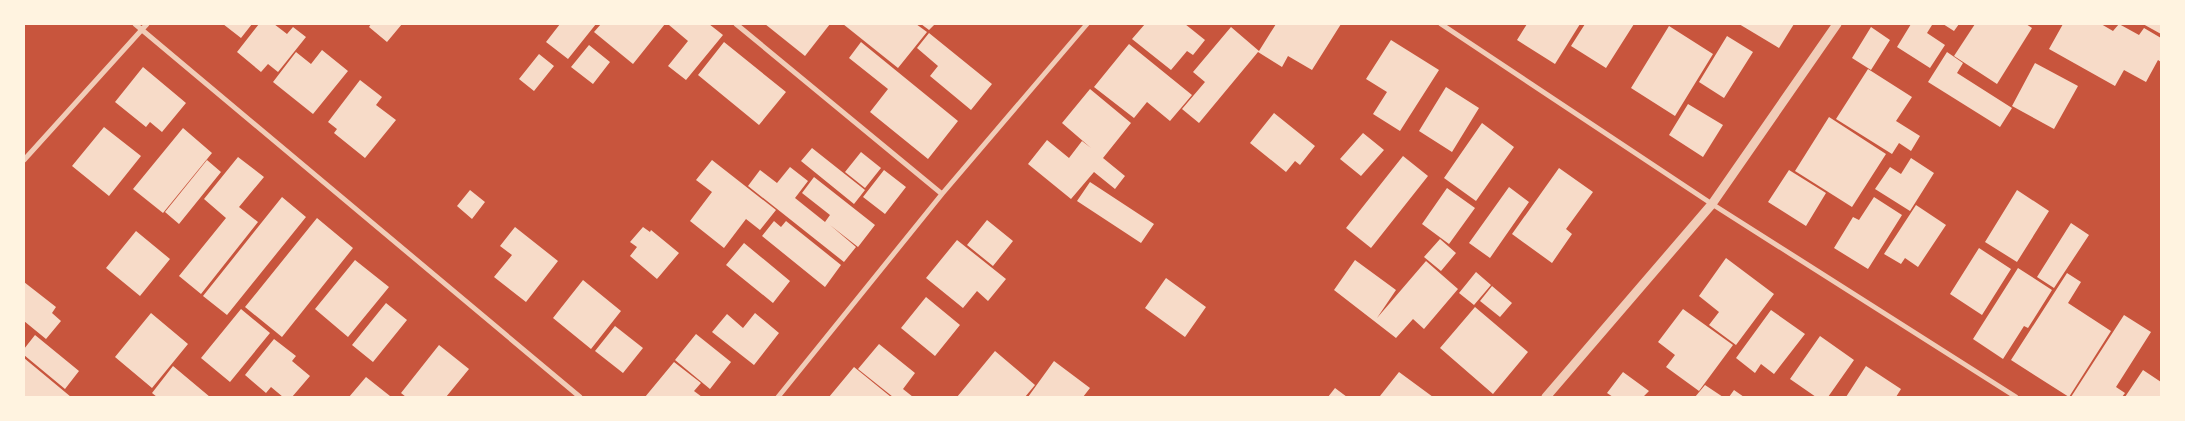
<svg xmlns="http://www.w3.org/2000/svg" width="2185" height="421" font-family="'Source Sans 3',sans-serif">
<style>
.building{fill:#f7dbc8}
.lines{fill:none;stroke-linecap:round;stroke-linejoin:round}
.minor{stroke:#f1ccb7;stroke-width:5}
.tertiary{stroke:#f1ccb7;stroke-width:9}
</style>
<rect width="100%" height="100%" fill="#c8553d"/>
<path class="building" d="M223 24H252L241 38Z
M259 24H274L287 34 293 27 306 37 278 72 268 64 261 72 237 52Z
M371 24H402L387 42 369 27Z
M560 24H596L568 59 546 42Z
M601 24H665L633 64 594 32Z
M670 24H709L723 35 686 80 668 66 688 41 669 25Z
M765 24H830L805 56Z
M843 24H916L927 32 898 68Z
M921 24H935L929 30Z
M1145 24H1185L1205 40 1193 55 1187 51 1171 70 1132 39Z
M1276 24H1341L1312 70 1288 56 1282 67 1258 52 1199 123 1182 109 1205 82 1193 72 1231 27 1259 51Z
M1527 24H1580L1555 64 1517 40Z
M1585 24H1634L1606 68 1571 46Z
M1739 24H1794L1779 48Z
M1911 24H1930L1932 25 1927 33 1945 45 1930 68 1897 47Z
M1943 24H1959L1954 31Z
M1975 24H2026L2032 28 1997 84 1954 56Z
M2063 24H2101L2113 31 2119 24 2139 35 2144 28 2161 38V62L2158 60 2146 82 2124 70 2115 86 2049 49Z
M2143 24H2161V34Z
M1669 26 1713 54 1675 116 1631 88Z
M1871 27 1890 40 1871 70 1852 58Z
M929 33 992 84 971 110 930 76 938 66 917 48Z
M1727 36 1753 52 1724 98 1699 82Z
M1391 40 1439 70 1400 131 1373 114 1387 92 1366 79Z
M724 42 786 92 759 125 698 75Z
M861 42 958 121 928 159 870 112 888 89 849 58Z
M1129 44 1192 95 1170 121 1147 102 1134 118 1094 87Z
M589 45 610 62 593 84 571 67Z
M322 50 348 71 313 114 273 82 296 52 311 64Z
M1947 52 1963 63 1957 73 2012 108 2000 127 1928 82Z
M539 54 554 66 534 91 519 79Z
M2035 63 2078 86 2054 129 2012 106Z
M143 67 186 103 162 132 150 122 146 127 115 102Z
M1868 69 1912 97 1896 121 1920 136 1911 151 1899 143 1892 154 1836 119Z
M360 80 382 97 376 105 396 120 365 158 334 133 337 129 328 122Z
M1446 87 1479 108 1452 152 1419 131Z
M1090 89 1131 123 1103 158 1125 176 1115 189 1094 172 1071 199 1028 164 1047 140 1069 158 1082 141 1091 148 1062 123Z
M1688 104 1723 125 1703 157 1669 135Z
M1274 113 1315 146 1300 165 1295 161 1286 172 1250 143Z
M1829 117 1886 154 1852 207 1795 171Z
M1482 123 1514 147 1476 201 1444 178Z
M104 127 141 156 109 196 72 166Z
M183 128 212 153 163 213 133 189Z
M1363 133 1384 150 1361 176 1340 159Z
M812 148 865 190 854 204 801 161Z
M861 152 881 168 865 188 845 172Z
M1403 156 1428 176 1371 248 1346 228Z
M238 157 264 177 239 207 258 222 201 294 179 276 226 218 204 199Z
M1911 158 1934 173 1910 211 1875 189 1890 167 1901 174Z
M207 160 221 172 179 224 165 212Z
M712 160 776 210 760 230 746 219 724 248 690 221 712 192 696 180Z
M790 167 808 181 795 198 825 222 830 215 802 193 814 177 875 225 858 247 830 225 856 247 844 262 748 186 760 170 777 183Z
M1559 168 1593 192 1566 229 1572 234 1552 263 1512 234Z
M884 170 906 187 885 214 863 197Z
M1789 170 1826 193 1806 226 1768 202Z
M1090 182 1154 224 1141 243 1077 201Z
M1509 187 1529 202 1490 258 1469 243Z
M1447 188 1475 208 1449 244 1422 224Z
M470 190 485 202 472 219 457 206Z
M2017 190 2049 211 2017 262 1985 242Z
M282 197 306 217 227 315 203 296Z
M1874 197 1902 215 1868 269 1834 248 1853 217 1859 220Z
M1916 205 1946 225 1918 267 1905 258 1901 264 1884 254Z
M317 218 353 248 282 337 245 307Z
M987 220 1013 241 993 266 967 245Z
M774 221 781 227 786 221 841 265 825 287 762 236Z
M2071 223 2089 235 2054 288 2037 277Z
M515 227 558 261 526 302 494 277 512 255 500 246Z
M643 227 650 232 651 230 679 253 657 279 630 256 637 247 630 242Z
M136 231 170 259 140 296 106 268Z
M1440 239 1456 253 1441 271 1424 257Z
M957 240 1006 279 988 301 977 291 963 308 926 278Z
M744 243 790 281 773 303 726 265Z
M1979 248 2011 269 1982 315 1950 294Z
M1726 258 1774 294 1736 345 1709 325 1719 312 1699 296Z
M355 260 389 287 348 337 315 309Z
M1355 260 1396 290 1377 318 1426 261 1458 289 1424 329 1413 319 1396 338 1334 290Z
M2018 268 2052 290 2028 328 2024 326 2003 359 1973 339Z
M1476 272 1491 285 1474 305 1459 293Z
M2067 273 2081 282 2068 303 2111 331 2069 397 2011 360Z
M1166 278 1206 307 1185 337 1145 308Z
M583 280 621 311 591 349 553 318Z
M24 282 56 307 52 313 61 321 46 339 24 321Z
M1492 286 1512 303 1500 317 1480 301Z
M926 297 960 325 935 356 901 328Z
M386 303 407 320 373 362 352 345Z
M1475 307 1528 352 1493 394 1440 348Z
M241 309 270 333 230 382 201 358Z
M1683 309 1733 345 1699 391 1666 367 1675 355 1658 342Z
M1771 310 1805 334 1774 374 1761 364 1755 373 1736 358Z
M151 313 188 344 152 388 115 357Z
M755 313 779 333 754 365 712 332 727 314 743 328Z
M2124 315 2151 332 2116 387 2125 393 2122 397H2071Z
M615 326 643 348 623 373 595 351Z
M696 334 731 362 710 389 675 360Z
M35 335 79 371 65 389 24 355V349Z
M1820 336 1854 360 1828 397H1816L1790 379Z
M274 339 296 356 292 361 310 376 292 397H283L271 387 266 393 245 375Z
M879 344 915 373 903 389 913 397H893L858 369Z
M439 345 469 369 446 397H406L401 393Z
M995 351 1035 385 1025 397H957Z
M24 358 71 397H24Z
M1054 361 1090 388 1083 397H1028Z
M674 362 701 383 694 391 702 397H645Z
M173 366 210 397H157L152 393Z
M1866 366 1901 389 1896 397H1846Z
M854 367 891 397H829Z
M2143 370 2161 382V397H2125Z
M1399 372 1433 397 1380 396Z
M1623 372 1649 391 1643 397H1613L1607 393Z
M366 377 390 396 389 397H349Z
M1705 385 1723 397H1695Z
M1335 388 1347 397H1328Z
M1734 390 1744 397H1729Z"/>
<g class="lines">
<path class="minor" d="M135 24 580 397
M736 24 942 194
M1441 24 1712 204 2016 397
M24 160 147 24
M778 397 942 194 1087 24"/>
<path class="tertiary" d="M1546 397 1712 204 1837 24"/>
</g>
<rect width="2185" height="421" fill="none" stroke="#fff3e0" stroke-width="50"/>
</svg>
